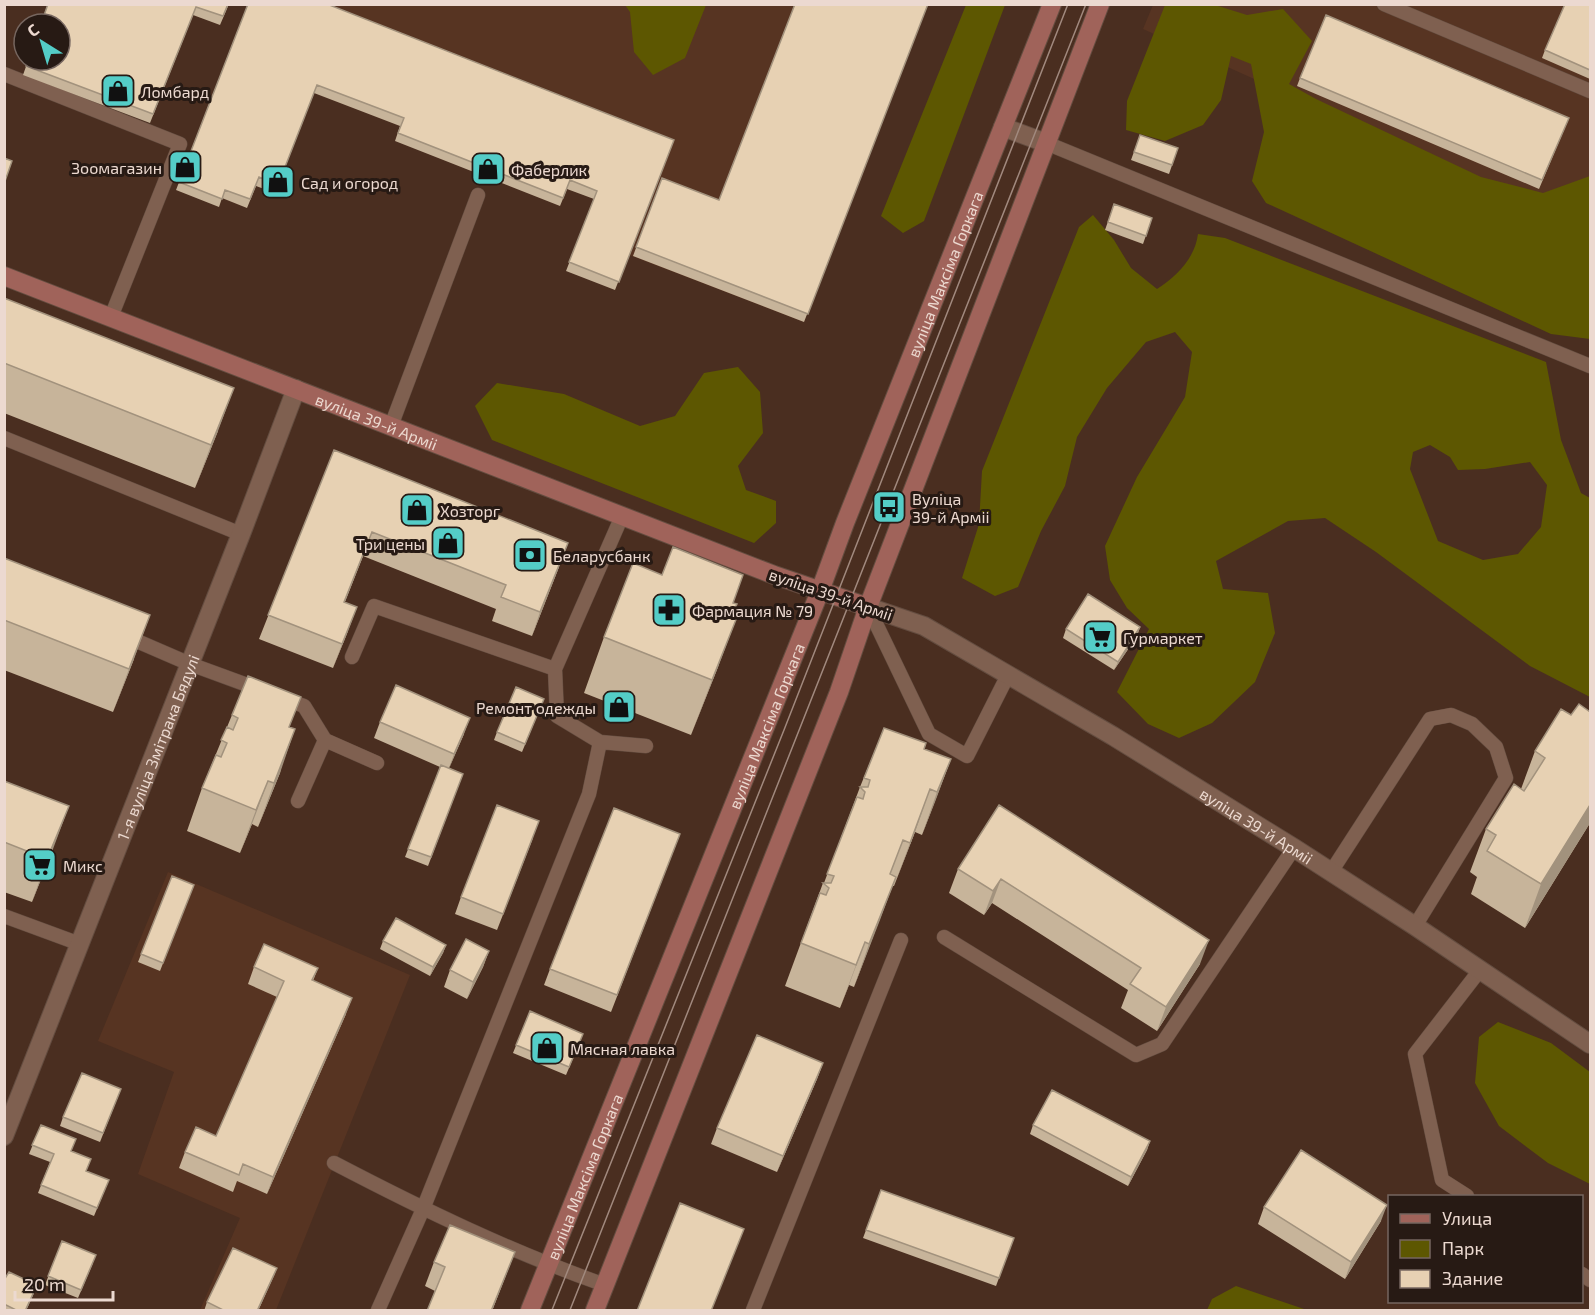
<svg xmlns="http://www.w3.org/2000/svg" width="1595" height="1315" font-family="'Exo 2',sans-serif">
<style>
.built{fill:#573422}
.green{fill:#5d5701;fill-rule:evenodd}
.lines{fill:none;stroke-linecap:round;stroke-linejoin:round}
.lane-casing{stroke:#644d40;stroke-width:15}
.street-casing{stroke:#644d40;stroke-width:20}
.secondary-casing{stroke:#644d40;stroke-width:20}
.lane{stroke:#7f6050;stroke-width:14}
.street{stroke:#7f6050;stroke-width:18}
.secondary{stroke:#a0635a;stroke-width:18}
.tram{stroke:#a1897e;stroke-width:1.5}
.wall{fill:#c7b49a}
.shaded-wall{fill:#a2927d}
.building{fill:#e7d1b3;stroke:#a2927d;stroke-width:1.5}
.labels{text-anchor:middle;dominant-baseline:central;stroke-width:6;stroke-linejoin:round;paint-order:stroke}
.poi-label{font-size:16px;fill:#ecd9d0;stroke:#271a14;text-anchor:start}
.street-label{font-size:16px;fill:#ecd9d0;stroke:#271a14}
</style>
<rect width="100%" height="100%" fill="#4a2e20"/>
<path class="built" d="M302 5H927L804 322 629 255 671 149Z
M1153 5H1590V230L1143 29Z
M168 872 410 975 276 1310H200L240 1218 138 1174 174 1072 98 1041Z"/>
<path class="green" d="M625 5H706L685 58 653 75 634 52 630 12Z
M966 5H1005L924 221 903 233 881 216Z
M1165 5H1215L1247 15 1283 9 1312 41 1289 84 1316 99 1481 177 1543 193 1590 176V339L1551 334 1266 203 1252 181 1264 132 1251 64 1231 56 1221 100 1203 125 1165 141 1126 130 1127 101Z
M1093 215 1114 240 1131 268 1157 289C1177 276 1195 258 1198 234L1225 238 1546 362 1561 440 1581 493 1590 498V697L1530 666 1376 552 1325 518 1288 521 1216 561 1223 589 1268 593 1275 633 1255 682 1212 723 1179 738 1148 724 1117 692 1149 629 1127 608 1110 580 1105 546 1137 477 1185 397 1192 352 1175 332 1146 342 1107 388 1077 437 1065 486 1041 531 1018 587 995 596 962 578 979 524 982 471 1079 227ZM1430 445 1450 457 1458 470 1485 469 1530 462 1547 485 1541 527 1518 554 1483 560 1438 541 1410 469 1413 452Z
M738 367 760 392 763 433 738 466 746 490 776 501V523L754 543 492 440 475 406 497 383 564 394 640 426 675 416 704 373Z
M1498 1022 1551 1043 1590 1072V1184L1548 1163 1499 1126 1475 1083 1479 1037Z
M1236 1286 1307 1310H1207L1212 1299Z"/>
<g class="lines">
<g class="lane-casing">
<path id="lane" d="M1384 4 1590 91
M4 74 180 144 111 317
M1046 143 1590 366
M391 426 478 195
M4 438 241 534
M622 516 555 669 557 716 600 742 646 746
M868 607 929 734 967 756 1008 675
M123 635 190 664 261 690
M352 657 374 606 555 669
M282 698 304 706 325 740 298 801
M325 740 377 763
M1331 872 1430 719 1451 715 1472 724 1496 747 1506 778 1415 926
M4 916 80 944
M944 937 1136 1055 1162 1044 1294 848
M334 1163C422 1209 511 1252 605 1285
M1467 1196 1442 1180 1415 1054 1480 970
M1582 1274 1590 1280
M378 1310 423 1209 589 794 600 742
M753 1310 901 940"/>
</g>
<g class="street-casing">
<g id="street">
<path d="M1003 127 1046 143"/>
<path id="s1" d="M868 607 924 626 1113 736 1294 848 1415 926 1590 1044"/>
<path id="s2" d="M4 1136 241 534 296 389"/>
</g>
</g>
<g class="secondary-casing">
<g id="secondary">
<path id="s3" d="M4 276 774 575 868 607"/>
<path id="s4" d="M530 1310 820 591 845 523 1052 4"/>
<path d="M595 1310 839 692 868 607 1100 4"/>
</g>
</g>
<use href="#lane" class="lane"/>
<use href="#street" class="street"/>
<use href="#secondary" class="secondary"/>
<path class="tram" d="M552 1310 784 730 1068 4
M570 1310C744 876 915 440 1086 4"/>
</g>
<path class="wall" d="M48 4H229L220 25 193 15 150 123 23 75Z
M248 4 674 140 615 290 566 271 594 199 567 189 560 206 395 141 400 126 314 93 275 193 256 186 247 208 222 198 219 207 176 190Z
M928 4 804 322 633 256 662 178 719 200Z
M1590 4V79L1542 58 1545 50Z
M1300 78 1569 118 1539 189 1297 86Z
M1140 135 1178 148 1169 174 1131 160Z
M1114 204 1152 218 1143 244 1105 230Z
M4 298 218 431 195 488 4 413Z
M334 450 559 567 532 636 492 621 496 609 363 556 345 602 348 631 333 668 259 639Z
M4 558 134 659 113 712 4 670Z
M733 603 735 610 718 667 691 735 584 693 604 637Z
M1140 627 1137 636 1114 670 1063 638 1066 629Z
M544 699 522 752 494 740 497 732Z
M1561 709 1590 823 1525 928 1471 894 1477 877 1470 872 1486 829 1521 789 1535 751Z
M232 715 290 727 280 773 258 827 252 824 240 853 187 831 202 788Z
M380 722 464 734 449 768 463 774 428 866 405 857 440 767 374 738Z
M884 728 924 749 951 759 922 835 915 832 894 886H892L854 987 849 985 840 1008 785 986 823 883H824L860 787Z
M4 781 53 849 32 902 4 892Z
M999 805 1200 964 1157 1031 1121 1008 1128 990 992 903 984 915 949 893 958 869Z
M680 834 611 1012 544 985 550 969Z
M533 838 497 930 455 914 461 897Z
M172 876 194 885 160 971 138 962Z
M383 941 446 945 443 953 430 976 380 949Z
M489 951 483 967 467 999 444 987 450 970Z
M254 967 318 968 313 981 346 1014 267 1194 237 1181 233 1192 179 1168 185 1152 216 1136 277 997 248 984Z
M530 1011 580 1042 566 1075 513 1053Z
M823 1063 817 1079 777 1172 711 1144 717 1128Z
M121 1089 100 1142 60 1126 63 1117Z
M41 1125 71 1151 86 1171 109 1180 94 1216 38 1193 50 1162 29 1154Z
M1033 1125 1150 1141 1147 1150 1128 1186 1030 1134Z
M881 1190 1014 1238 996 1286 863 1238Z
M1264 1207 1381 1221 1345 1279 1258 1224Z
M62 1241 93 1263 78 1298 45 1285Z
M515 1252 492 1311H427L435 1291 425 1286 434 1262Z
M277 1268 258 1311H204L207 1302Z
M4 1280 34 1293 26 1311H4Z"/>
<path class="shaded-wall" d="M234 388 218 431 195 488 211 445Z
M372 532 363 556 335 626 344 602Z
M568 543 559 567 532 636 540 612Z
M357 607 348 631 333 668 342 644Z
M739 612 718 667 691 735 712 680Z
M150 615 134 659 113 712 129 669Z
M1140 627 1137 636 1114 670 1118 662Z
M470 718 464 734 448 771 454 754Z
M295 729 280 773 258 827 274 783Z
M951 759 935 802 922 835 937 792Z
M268 781 252 824 240 853 256 810Z
M930 789 915 832 894 886 910 843Z
M1590 805V823L1525 928 1541 884Z
M69 806 53 849 32 902 47 859Z
M896 877 880 920 854 987 869 944Z
M1001 879 992 903 984 915 993 891Z
M1209 940 1200 964 1157 1031 1166 1007Z
M865 942 849 985 840 1008 856 965Z
M446 945 443 953 430 976 433 967Z
M489 951 483 967 467 999 473 982Z
M352 998 346 1014 267 1194 273 1177Z
M823 1063 817 1079 777 1172 783 1156Z
M1150 1141 1147 1150 1128 1186 1131 1177Z
M1387 1205 1381 1221 1345 1279 1351 1262Z
M515 1252 492 1311H491Z
M277 1268 274 1276 258 1311H257Z"/>
<path class="building" d="M48 4H228L223 16 196 7 153 114 26 66 28 60H60V24H41Z
M248 4H327L674 140 619 282 569 262 597 191 570 180 563 198 398 133 404 118 317 85 278 185 259 177 250 199 225 190 222 199 179 182Z
M795 4H928L808 314 636 247 662 178 719 200Z
M1565 4H1590V70L1545 50Z
M1326 15 1569 118 1542 180 1300 78Z
M1140 135 1178 148 1172 165 1134 152Z
M4 158 12 161 4 184Z
M1114 204 1152 218 1146 236 1108 222Z
M4 298 234 388 211 445 4 363Z
M334 450 568 543 540 612 501 597 506 585 372 532 344 602 357 607 342 644 268 615Z
M673 547 743 575 733 603 737 604 734 610 739 612 712 680 604 637 633 563 662 575Z
M4 558 150 615 129 669 4 620Z
M1088 594 1140 627 1118 662 1066 629Z
M248 676 301 697 289 727 295 729 274 783 268 781 256 810 202 788 216 755 221 757 227 743 221 740 227 727 233 730 238 718 232 715Z
M396 685 470 718 454 754 380 722Z
M516 687 544 699 525 744 497 732Z
M1579 704 1590 712V805L1541 884 1487 851 1496 835 1486 829 1514 784 1524 791 1545 758 1535 751 1561 709 1571 715Z
M884 728 926 743 924 749 951 759 937 792 930 789 910 843 903 840 890 874 896 877 869 944 865 942 856 965 801 943 820 893 826 895 829 888 823 883H831L834 876 827 874 857 797 863 799 865 792 860 787H868L870 780 864 778Z
M441 765 463 774 431 857 408 849Z
M4 781 69 806 47 859 4 842Z
M497 805 539 821 503 914 461 897Z
M999 805 1209 940 1166 1007 1130 984 1141 968 1001 879 993 891 958 869Z
M614 808 680 834 617 995 550 969Z
M172 876 194 885 163 963 141 954Z
M396 918 446 945 433 967 383 941Z
M466 939 489 951 473 982 450 970Z
M264 944 318 968 312 980 352 998 273 1177 243 1164 239 1175 185 1152 196 1127 216 1136 284 981 254 967Z
M530 1011 583 1034 569 1067 516 1045Z
M757 1035 823 1063 783 1156 717 1128Z
M82 1073 121 1089 103 1133 63 1117Z
M1052 1090 1150 1141 1131 1177 1033 1125Z
M41 1125 76 1139 71 1151 91 1159 86 1171 109 1180 97 1208 41 1185 54 1154 32 1145Z
M1301 1150 1387 1205 1351 1262 1264 1207Z
M881 1190 1014 1238 999 1278 866 1230Z
M680 1203 744 1229 711 1311H637Z
M450 1225 515 1252 491 1311H427L445 1267 434 1262Z
M62 1241 96 1255 81 1290 48 1276Z
M233 1248 277 1268 257 1311H225L207 1302Z
M9 1272 37 1285 25 1311H18L4 1304V1280Z"/>
<defs>
<g id="shop-square" transform="scale(1.725)"><rect x="-9" y="-9" width="18" height="18" rx="4" fill="#54cdc7" stroke="#271a14"/><path d="M-5-2.5h2.3a2.7 3.5 0 0 1 5.4 0H5L5.5 6h-11ZM-1.5-2.5h3a1.5 2.3 0 0 0-3 0Z" fill="#111"/></g>
<g id="bus-square" transform="scale(1.725)"><rect x="-9" y="-9" width="18" height="18" rx="4" fill="#54cdc7" stroke="#271a14"/><path d="M-5-6H5V4H4V6H2V4H-2V6H-4V4H-5ZM-3.5-4V0h7V-4ZM-3.5 1.2v1.5H-2V1.2ZM2 1.2v1.5H3.5V1.2Z" fill="#111"/></g>
<g id="bank-square" transform="scale(1.725)"><rect x="-9" y="-9" width="18" height="18" rx="4" fill="#54cdc7" stroke="#271a14"/><path d="M-6-4H6V4H-6ZM0-2.3a2.3 2.3 0 1 0 0 4.6a2.3 2.3 0 1 0 0-4.6Z" fill="#111"/></g>
<g id="pharmacy-square" transform="scale(1.725)"><rect x="-9" y="-9" width="18" height="18" rx="4" fill="#54cdc7" stroke="#271a14"/><path d="M-2-6h4v4h4v4h-4v4h-4v-4h-4v-4h4Z" fill="#111"/></g>
<g id="supermarket-square" transform="scale(1.725)"><rect x="-9" y="-9" width="18" height="18" rx="4" fill="#54cdc7" stroke="#271a14"/><path d="M-6-5.5h2.5l.6 2H6L4.5 2H-2.5L-4.4-4H-6ZM-1.5 3.2a1.3 1.3 0 1 0 .1 0ZM3 3.2a1.3 1.3 0 1 0 .1 0Z" fill="#111"/></g>
</defs>
<g fill-rule="evenodd">
<use href="#shop-square" x="118" y="91"/>
<use href="#shop-square" x="185" y="167"/>
<use href="#shop-square" x="488" y="169"/>
<use href="#shop-square" x="278" y="182"/>
<use href="#bus-square" x="889" y="507"/>
<use href="#shop-square" x="417" y="510"/>
<use href="#shop-square" x="448" y="543"/>
<use href="#bank-square" x="530" y="555"/>
<use href="#pharmacy-square" x="669" y="610"/>
<use href="#supermarket-square" x="1100" y="637"/>
<use href="#shop-square" x="619" y="707"/>
<use href="#supermarket-square" x="40" y="865"/>
<use href="#shop-square" x="547" y="1048"/>
</g>
<g class="labels">
<g class="poi-label">
<text x="141" y="91">Ломбард</text>
<text x="162" y="167" text-anchor="end">Зоомагазин</text>
<text x="511" y="169">Фаберлик</text>
<text x="301" y="182">Сад и огород</text>
<text x="912" y="498">Вуліца<tspan x="912" dy="18">39-й Арміі</tspan></text>
<text x="440" y="510">Хозторг</text>
<text x="425" y="543" text-anchor="end">Три цены</text>
<text x="553" y="555">Беларусбанк</text>
<text x="692" y="610">Фармация № 79</text>
<text x="1123" y="637">Гурмаркет</text>
<text x="596" y="707" text-anchor="end">Ремонт одежды</text>
<text x="63" y="865">Микс</text>
<text x="570" y="1048">Мясная лавка</text>
</g>
<g class="street-label">
<text stroke="none"><textPath href="#s4" startOffset="1116">вуліца Максіма Горкага</textPath></text>
<text stroke="none"><textPath href="#s3" startOffset="400">вуліца 39-й Арміі</textPath></text>
<text transform="translate(831 594) rotate(19)">вуліца 39-й Арміі</text>
<text stroke="none"><textPath href="#s4" startOffset="630">вуліца Максіма Горкага</textPath></text>
<text stroke="none"><textPath href="#s2" startOffset="418">1-я вуліца Змітрака Бядулі</textPath></text>
<text stroke="none"><textPath href="#s1" startOffset="447">вуліца 39-й Арміі</textPath></text>
<text stroke="none"><textPath href="#s4" startOffset="144">вуліца Максіма Горкага</textPath></text>
</g>
</g>
<rect width="1595" height="1315" fill="none" stroke="#ecd9d0" stroke-width="12"/>
<rect x="1388" y="1195" width="195" height="108" fill="#271a14" stroke="#76665f" stroke-width="1.5"/>
<rect x="1400" y="1214" width="30" height="9" fill="#a0635a" stroke="#76665f" stroke-width="1.5"/>
<text x="1442" y="1225" font-size="18" fill="#ecd9d0">Улица</text>
<rect x="1400" y="1240" width="30" height="18" fill="#5d5701" stroke="#76665f" stroke-width="1.5"/>
<text x="1442" y="1255" font-size="18" fill="#ecd9d0">Парк</text>
<rect x="1400" y="1270" width="30" height="18" fill="#e7d1b3" stroke="#76665f" stroke-width="1.5"/>
<text x="1442" y="1285" font-size="18" fill="#ecd9d0">Здание</text>
<g transform="translate(42 42) rotate(323)"><circle r="28" fill="#271a14" stroke="#76665f" stroke-width="1.5"/>
<path d="M0-4.5L10 22L0 15L-10 22Z" fill="#54cdc7"/>
<text y="-9" font-size="16" font-weight="bold" text-anchor="middle" fill="#ecd9d0">С</text>
</g>
<path d="M15 1291v9h98v-9" fill="none" stroke="#ecd9d0" stroke-width="3"/>
<text x="24" y="1291" font-size="18" fill="#ecd9d0" stroke="#271a14" stroke-width="4.5" paint-order="stroke">20 m</text>
</svg>
